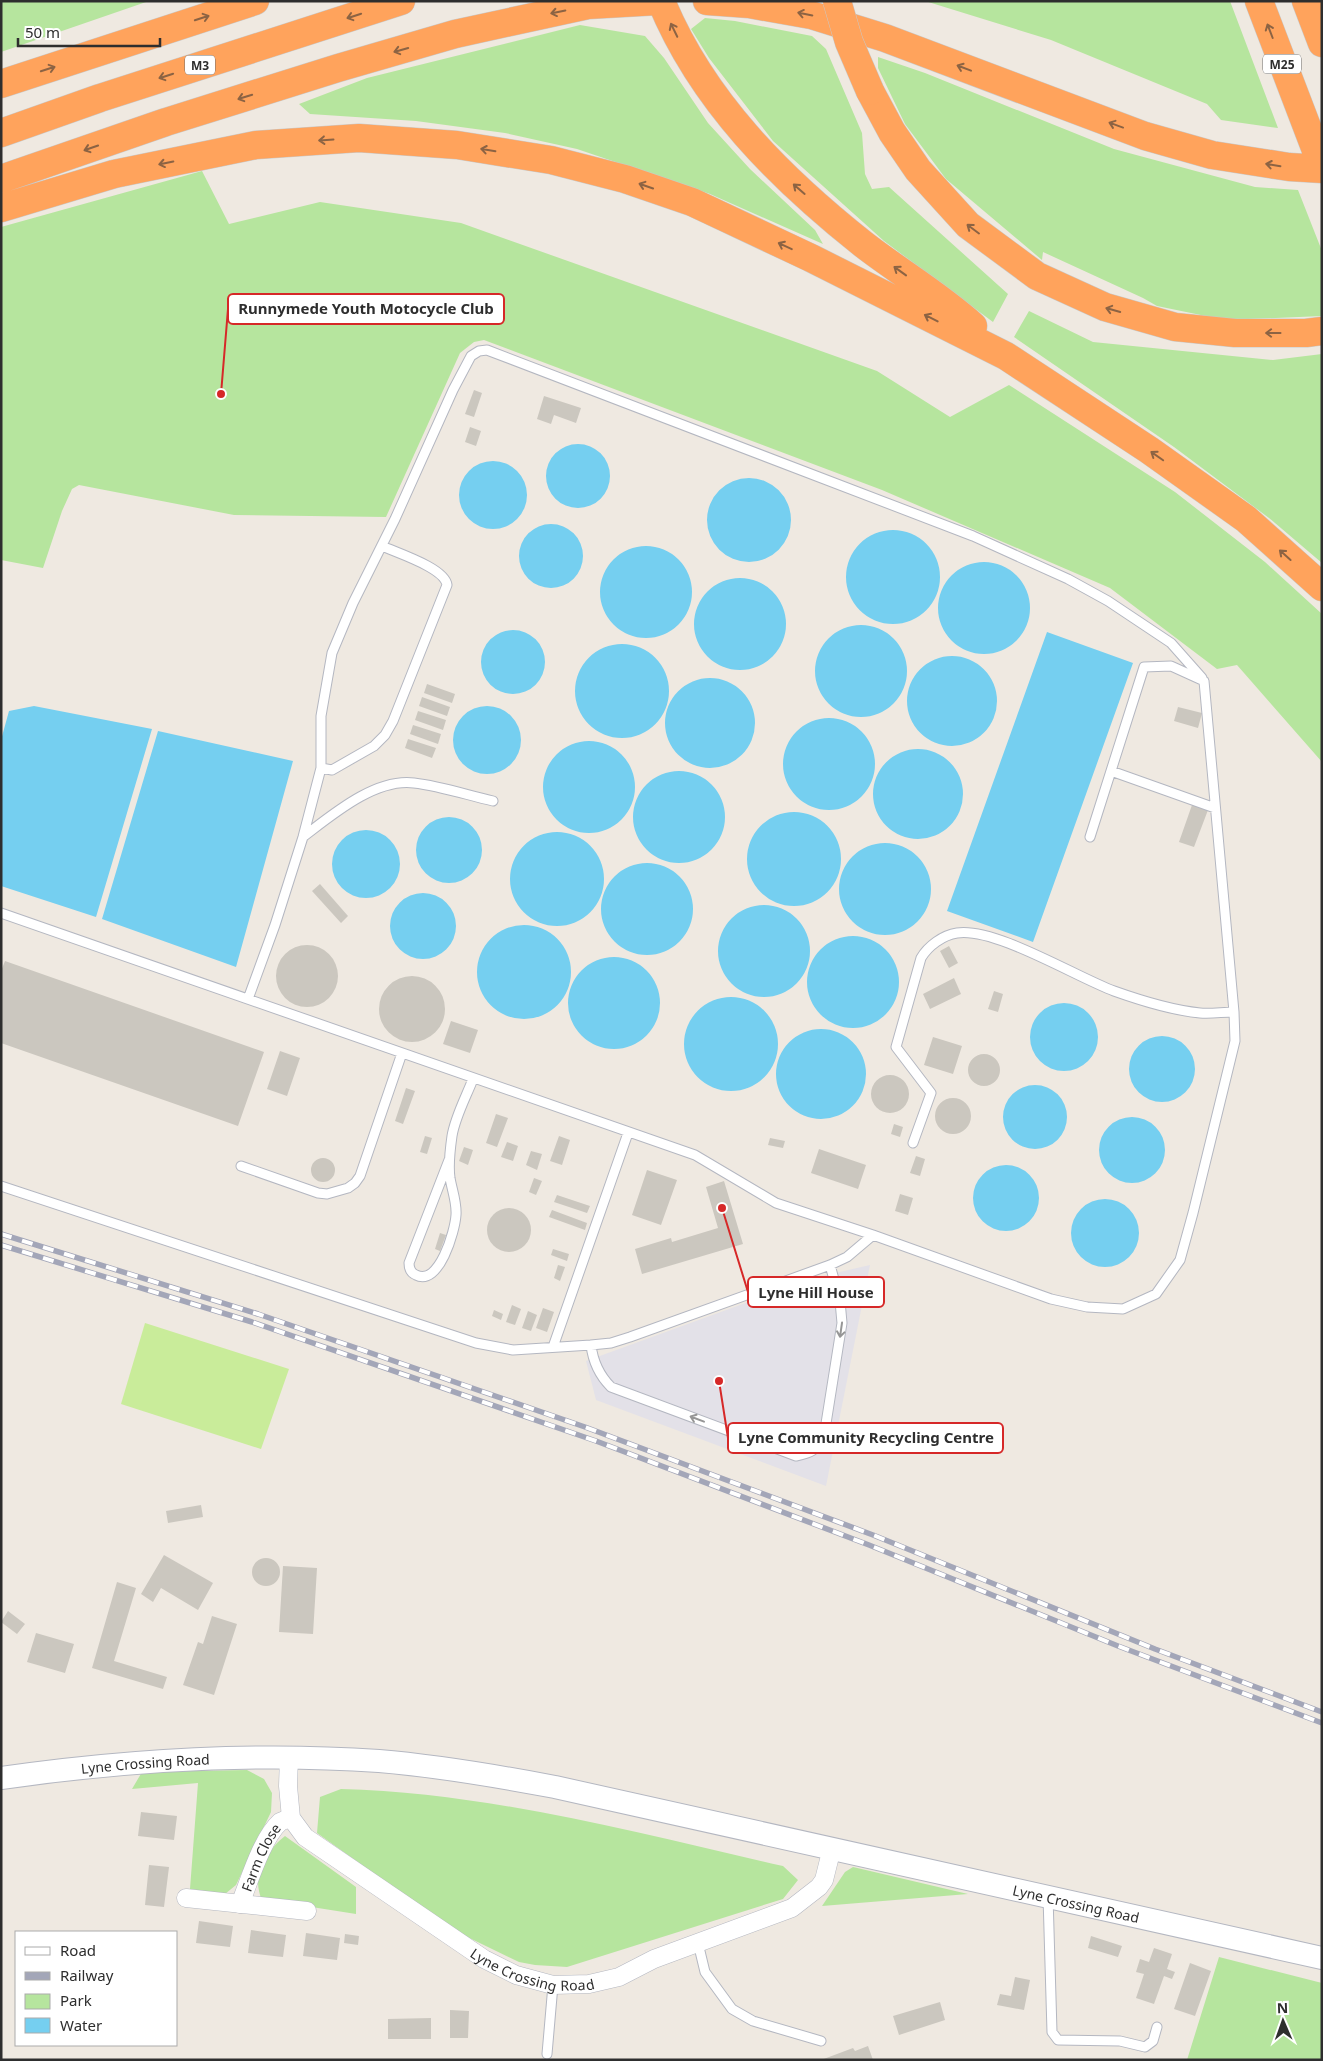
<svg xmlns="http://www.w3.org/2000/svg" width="1323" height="2061" font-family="'Noto Sans',sans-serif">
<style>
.industrial{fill:#e3e1e8}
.green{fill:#b6e59e}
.pitch{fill:#c9ec9a}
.water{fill:#75cff0}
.building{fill:#cbc7bf}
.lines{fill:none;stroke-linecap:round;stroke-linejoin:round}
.service-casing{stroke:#b4b7c1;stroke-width:11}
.minor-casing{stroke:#b4b7c1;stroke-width:19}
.tertiary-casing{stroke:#b4b7c1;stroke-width:24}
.motorway-casing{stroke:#c9c9c9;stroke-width:29}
.service{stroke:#fff;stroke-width:9}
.minor{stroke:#fff;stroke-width:18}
.tertiary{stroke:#fff;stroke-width:22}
.motorway{stroke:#ffa35c;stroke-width:28}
.rail-casing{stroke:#a3a6b8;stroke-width:5.5}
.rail{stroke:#fff;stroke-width:4;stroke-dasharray:11;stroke-linecap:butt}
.motorway-bridge-casing{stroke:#c9c9c9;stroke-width:29;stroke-linecap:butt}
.motorway-bridge{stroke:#ffa35c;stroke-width:28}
.oneway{stroke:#8c6343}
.oneway2{stroke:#969696}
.labels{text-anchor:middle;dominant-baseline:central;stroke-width:5;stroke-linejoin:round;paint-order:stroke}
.shield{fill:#fff;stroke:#6d6d6d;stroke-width:1}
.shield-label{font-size:12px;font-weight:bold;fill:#2e2e2e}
.street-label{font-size:14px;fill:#2e2e2e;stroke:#fff}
.leader{fill:none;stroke:#d62828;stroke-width:2}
.callout-dot{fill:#d62828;stroke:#fff;stroke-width:2}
.callout{fill:#fff;stroke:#d62828;stroke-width:2}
.callout-label{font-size:15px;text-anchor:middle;font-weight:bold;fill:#2e2e2e}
</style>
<rect width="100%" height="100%" fill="#efe9e1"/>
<path class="industrial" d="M870 1265 826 1486 596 1400 586 1361 814 1278Z"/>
<path class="green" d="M4 1H149L1 52V3Z
M925 1H1230L1278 128 1221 120 1207 104 1051 40Z
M705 18 735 21 812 36 826 49 862 133 865 174 872 189 889 187 1008 294 993 322 884 241 773 141 709 58 691 29Z
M580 25 645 36 664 58 708 123 750 169 815 230 823 244 710 194 577 149 505 133 416 121 310 114 299 104 367 78Z
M878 57 925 73 1114 149 1255 187 1298 190 1322 251V316L1225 320 1157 306 1143 298 1043 252 1042 260 946 179 905 124 878 68Z
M202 171 229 224 320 202 461 223 877 371 950 417 1009 385 1175 492 1265 562 1322 614V762L1237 665 1217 669 1110 588 882 490 484 340 474 342 460 353 386 517 234 515 79 485 72 489 62 511 43 568 1 560V227Z
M1029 311 1093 342 1273 360 1322 354V563L1269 518 1174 447 1014 337Z
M247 1770 264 1779 272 1793 271 1812 236 1885 225 1894 190 1889 198 1783 132 1789 142 1772Z
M341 1789C491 1793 637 1833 783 1866L798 1880 783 1899 567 1967 535 1965 519 1962 453 1930 317 1833 320 1797Z
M285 1836 356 1887V1914L261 1899C260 1894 258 1889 258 1883 257 1866 272 1846 285 1836Z
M853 1867 968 1894 822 1906 845 1872Z
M1219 1957 1322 1983V2060H1187Z"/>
<path class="pitch" d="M145 1323 289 1369 261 1449 121 1404Z"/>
<path class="water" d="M546 476a32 32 0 1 1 64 0a32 32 0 1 1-64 0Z
M459 495a34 34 0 1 1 68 0a34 34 0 1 1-68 0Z
M707 520a42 42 0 1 1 84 0a42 42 0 1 1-84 0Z
M519 556a32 32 0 1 1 64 0a32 32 0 1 1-64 0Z
M846 577a47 47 0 1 1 94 0a47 47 0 1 1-94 0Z
M600 592a46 46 0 1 1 92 0a46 46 0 1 1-92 0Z
M938 608a46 46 0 1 1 92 0a46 46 0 1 1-92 0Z
M694 624a46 46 0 1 1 92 0a46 46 0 1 1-92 0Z
M815 671a46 46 0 1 1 92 0a46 46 0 1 1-92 0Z
M481 662a32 32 0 1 1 64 0a32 32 0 1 1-64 0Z
M1047 632 1133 663 1033 942 947 911Z
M575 691a47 47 0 1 1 94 0a47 47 0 1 1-94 0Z
M907 701a45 45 0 1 1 90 0a45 45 0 1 1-90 0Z
M665 723a45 45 0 1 1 90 0a45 45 0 1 1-90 0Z
M34 706 152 729 96 917 1 886V740L9 711Z
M453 740a34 34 0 1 1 68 0a34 34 0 1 1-68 0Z
M783 764a46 46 0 1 1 92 0a46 46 0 1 1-92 0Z
M158 731 293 761 236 967 102 919Z
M543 787a46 46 0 1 1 92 0a46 46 0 1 1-92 0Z
M873 794a45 45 0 1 1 90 0a45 45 0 1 1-90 0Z
M633 817a46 46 0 1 1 92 0a46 46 0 1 1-92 0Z
M747 859a47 47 0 1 1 94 0a47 47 0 1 1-94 0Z
M416 850a33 33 0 1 1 66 0a33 33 0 1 1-66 0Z
M332 864a34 34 0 1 1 68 0a34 34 0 1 1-68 0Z
M510 879a47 47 0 1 1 94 0a47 47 0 1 1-94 0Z
M839 889a46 46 0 1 1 92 0a46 46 0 1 1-92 0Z
M601 909a46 46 0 1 1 92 0a46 46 0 1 1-92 0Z
M390 926a33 33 0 1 1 66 0a33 33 0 1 1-66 0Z
M718 951a46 46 0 1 1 92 0a46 46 0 1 1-92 0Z
M477 972a47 47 0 1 1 94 0a47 47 0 1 1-94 0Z
M807 982a46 46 0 1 1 92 0a46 46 0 1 1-92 0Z
M568 1003a46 46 0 1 1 92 0a46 46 0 1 1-92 0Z
M684 1044a47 47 0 1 1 94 0a47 47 0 1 1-94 0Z
M1030 1037a34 34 0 1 1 68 0a34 34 0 1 1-68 0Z
M776 1074a45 45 0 1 1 90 0a45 45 0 1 1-90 0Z
M1129 1069a33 33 0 1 1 66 0a33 33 0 1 1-66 0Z
M1003 1117a32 32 0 1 1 64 0a32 32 0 1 1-64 0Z
M1099 1150a33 33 0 1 1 66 0a33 33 0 1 1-66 0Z
M973 1198a33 33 0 1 1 66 0a33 33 0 1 1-66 0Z
M1071 1233a34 34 0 1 1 68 0a34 34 0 1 1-68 0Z"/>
<path class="building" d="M474 390 482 393 474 417 465 414Z
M544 396 581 408 576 423 554 415 551 424 537 419Z
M470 427 481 431 476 446 465 442Z
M427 684 455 694 452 703 424 693Z
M422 697 450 707 447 716 419 706Z
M1178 707 1202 713 1198 728 1174 721Z
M418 711 446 720 443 730 415 720Z
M413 725 441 734 438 744 410 734Z
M408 739 436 748 432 758 405 748Z
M1192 805 1208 810 1194 847 1179 842Z
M320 884 348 916 341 923 312 891Z
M276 976a31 31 0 1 1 62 0a31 31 0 1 1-62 0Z
M949 946 958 963 949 968 940 951Z
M5 961 264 1052 238 1126 1 1043V971Z
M379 1009a33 33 0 1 1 66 0a33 33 0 1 1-66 0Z
M954 978 961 994 930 1009 923 994Z
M994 991 1003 994 998 1012 988 1009Z
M451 1021 478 1030 470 1053 443 1044Z
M933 1037 962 1046 953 1074 924 1065Z
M280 1051 300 1058 287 1096 267 1089Z
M968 1070a16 16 0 1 1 32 0a16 16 0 1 1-32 0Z
M871 1094a19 19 0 1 1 38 0a19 19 0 1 1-38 0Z
M406 1088 415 1091 403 1124 395 1121Z
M935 1116a18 18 0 1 1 36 0a18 18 0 1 1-36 0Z
M496 1114 508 1118 497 1147 486 1143Z
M894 1124 903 1127 900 1137 891 1134Z
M425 1136 432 1138 427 1154 420 1152Z
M559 1136 570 1140 562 1165 550 1161Z
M770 1138 785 1141 783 1148 768 1145Z
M507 1142 518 1146 513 1161 501 1157Z
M464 1147 473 1150 468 1165 459 1161Z
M819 1149 866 1165 858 1189 811 1173Z
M531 1151 542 1154 537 1170 526 1165Z
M916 1156 925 1159 920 1176 910 1173Z
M311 1170a12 12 0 1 1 24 0a12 12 0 1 1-24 0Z
M647 1170 677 1180 661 1225 632 1215Z
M534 1178 542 1181 536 1195 529 1192Z
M724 1181 743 1244 642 1274 635 1249 671 1238 672 1242 718 1228 706 1187Z
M900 1194 913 1198 908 1215 895 1211Z
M557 1195 590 1206 587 1213 554 1202Z
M487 1230a22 22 0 1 1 44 0a22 22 0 1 1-44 0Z
M552 1210 587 1223 585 1230 549 1217Z
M440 1233 446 1235 440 1251 435 1249Z
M553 1249 569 1254 567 1261 551 1255Z
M558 1265 565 1267 560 1281 554 1278Z
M512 1305 521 1309 515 1325 506 1322Z
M543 1308 554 1312 547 1332 536 1328Z
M494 1310 503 1314 501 1320 492 1316Z
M528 1311 537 1315 531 1331 522 1328Z
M201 1505 203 1517 168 1523 166 1511Z
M164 1555 213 1583 198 1610 161 1588 153 1602 141 1594Z
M252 1572a14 14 0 1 1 28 0a14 14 0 1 1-28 0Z
M283 1566 317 1568 313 1634 279 1632Z
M117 1582 136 1588 114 1661 167 1677 163 1689 92 1668Z
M8 1611 25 1624 17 1634 1 1622Z
M212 1616 237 1624 214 1695 183 1685 198 1642 203 1644Z
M36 1633 74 1644 65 1673 27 1662Z
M141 1812 177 1816 174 1840 138 1836Z
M149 1865 169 1867 164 1907 145 1905Z
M199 1921 233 1926 230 1947 196 1943Z
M251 1930 286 1935 283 1957 248 1953Z
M306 1933 340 1938 337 1960 303 1956Z
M345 1934 359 1936 358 1945 344 1943Z
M1091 1936 1122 1946 1118 1957 1088 1948Z
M1154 1948 1172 1954 1167 1969 1175 1972 1172 1979 1164 1976 1154 2004 1136 1998 1144 1974 1136 1972 1140 1959 1149 1962Z
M1190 1963 1211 1971 1195 2016 1174 2009Z
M1015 1977 1030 1980 1024 2010 997 2005 1000 1994 1011 1996Z
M940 2002 945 2020 899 2035 893 2016Z
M450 2010 469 2011 468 2038H450Z
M431 2018V2039H388V2019Z
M868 2046 873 2060H821L853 2048 855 2051Z"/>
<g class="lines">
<g class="service-casing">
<path id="service" d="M321 768 332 770 374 746 385 735 393 721 447 585C445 568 397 553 382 546
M1111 771 1215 808
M303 837C332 815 375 778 414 783 440 786 467 795 493 801
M1 913 695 1155 776 1203 873 1235 1051 1299 1087 1307 1123 1309 1156 1294 1180 1260 1193 1213 1235 1041 1234 1012 1204 681 1171 666 1144 667 1090 837
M248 999 275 925 303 837 321 768V716L332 653 353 603 395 519 453 390 471 356 479 351 487 350 973 536 1068 579 1108 601 1171 643 1202 678
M913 1143 931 1093 896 1047 921 958C928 946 943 935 957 933 995 927 1076 977 1114 991 1142 1001 1170 1010 1200 1013 1211 1014 1223 1012 1234 1012
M449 1160 409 1263C409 1268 411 1273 416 1275 439 1287 455 1231 456 1215 457 1203 452 1190 450 1178 448 1164 450 1150 452 1136 455 1117 466 1097 473 1079
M241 1166 318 1193 327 1194 348 1188 355 1183 360 1176 402 1053
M1 1186 476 1343 513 1350 591 1345 611 1343 630 1337 830 1265 847 1257 873 1235
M591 1345C593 1362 599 1375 611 1387L796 1456C811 1453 816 1451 824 1436L842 1323 840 1301 830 1265
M553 1347 628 1133
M1048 1896 1052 2032 1058 2040 1120 2041 1145 2047 1153 2041 1157 2027
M698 1943 705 1972 732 2009 753 2021 821 2041
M547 2054 553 1985"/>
</g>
<g class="minor-casing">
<g id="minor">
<path id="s1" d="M289 1757 288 1786 291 1818 305 1837 484 1959 516 1975 553 1985 589 1984 619 1977 654 1959 792 1908 819 1887 824 1880 832 1848"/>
<path d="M186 1898 307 1911"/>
<path id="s2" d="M240 1904C249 1882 262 1838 280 1822 283 1820 288 1819 291 1818"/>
</g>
</g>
<g class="tertiary-casing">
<g id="tertiary">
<path id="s3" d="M1 1778C127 1760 252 1752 379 1761 438 1766 497 1776 555 1787L1322 1958"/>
</g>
</g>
<g class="motorway-casing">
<path id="motorway" d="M661 1C702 101 780 178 863 244 899 272 939 295 973 326
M707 1 749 4 811 15 885 38 1145 136 1212 155 1289 167 1322 169
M1259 1 1322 166
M1306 1 1322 43
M1 84 255 1
M870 91 892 132 918 170 968 225 1037 276 1105 307 1175 327 1235 333H1306L1322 331
M1 133 100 98 401 1
M1 179 166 122 338 68 455 34 588 5 659 1
M1 208 114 174 256 145 359 138 457 145 551 160 625 179 692 202 811 258 1006 356 1149 450 1246 519 1322 587"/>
</g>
<use href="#service" class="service"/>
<use href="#minor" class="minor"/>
<use href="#tertiary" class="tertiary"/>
<use href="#motorway" class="motorway"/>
<g class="rail-casing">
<path id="rail" d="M1 1234 258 1314 585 1427 873 1535 1155 1649 1322 1712
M1 1245 252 1322 596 1441 869 1545 1118 1646 1322 1723"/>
</g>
<use href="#rail" class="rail"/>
<g class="motorway-bridge-casing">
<path id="motorway-bridge" d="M837 1 849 42 870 91"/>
</g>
<use href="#motorway-bridge" class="motorway-bridge"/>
</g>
<defs><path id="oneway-shaft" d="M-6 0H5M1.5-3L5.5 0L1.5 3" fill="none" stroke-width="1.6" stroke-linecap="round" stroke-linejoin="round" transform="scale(1.25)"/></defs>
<g class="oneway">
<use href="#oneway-shaft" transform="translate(558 12) rotate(168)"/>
<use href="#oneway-shaft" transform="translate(805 14) rotate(-169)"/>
<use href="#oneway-shaft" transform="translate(354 16) rotate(162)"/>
<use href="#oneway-shaft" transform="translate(202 18) rotate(-18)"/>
<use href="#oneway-shaft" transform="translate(674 30) rotate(-116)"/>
<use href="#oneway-shaft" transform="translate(1270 31) rotate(-111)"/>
<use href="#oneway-shaft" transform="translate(401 50) rotate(164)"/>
<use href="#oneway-shaft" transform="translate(964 68) rotate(-159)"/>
<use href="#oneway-shaft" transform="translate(48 69) rotate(-18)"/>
<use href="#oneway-shaft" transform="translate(166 76) rotate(162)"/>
<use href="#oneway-shaft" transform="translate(245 97) rotate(163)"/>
<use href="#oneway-shaft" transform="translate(1116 125) rotate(-160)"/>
<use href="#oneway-shaft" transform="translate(326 140) rotate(176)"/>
<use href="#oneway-shaft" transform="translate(91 148) rotate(161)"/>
<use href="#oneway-shaft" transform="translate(488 150) rotate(-171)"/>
<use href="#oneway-shaft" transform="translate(166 163) rotate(168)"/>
<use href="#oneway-shaft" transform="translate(1273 165) rotate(-171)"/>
<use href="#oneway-shaft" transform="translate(646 186) rotate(-161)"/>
<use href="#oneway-shaft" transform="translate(799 189) rotate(-139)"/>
<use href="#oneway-shaft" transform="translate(973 229) rotate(-143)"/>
<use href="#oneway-shaft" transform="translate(785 246) rotate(-155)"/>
<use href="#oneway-shaft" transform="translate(900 271) rotate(-144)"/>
<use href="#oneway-shaft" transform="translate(1113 310) rotate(-164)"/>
<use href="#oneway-shaft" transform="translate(931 318) rotate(-153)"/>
<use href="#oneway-shaft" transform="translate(1273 333) rotate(-180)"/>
<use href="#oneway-shaft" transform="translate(1157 456) rotate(-145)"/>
<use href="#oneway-shaft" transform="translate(1285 555) rotate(-138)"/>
</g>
<g class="oneway2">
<use href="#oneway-shaft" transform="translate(841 1330) rotate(98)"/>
<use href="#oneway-shaft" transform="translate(697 1419) rotate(-159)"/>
</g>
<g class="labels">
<g class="shield">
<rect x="1263" y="54.5" width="38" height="19" rx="4"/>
<rect x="185" y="55.5" width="30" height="19" rx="4"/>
</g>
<g class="shield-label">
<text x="1282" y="64">M25</text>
<text x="200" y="65">M3</text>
</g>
<g class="street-label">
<text stroke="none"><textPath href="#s3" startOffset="145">Lyne Crossing Road</textPath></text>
<text stroke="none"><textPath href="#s2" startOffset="51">Farm Close</textPath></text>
<text stroke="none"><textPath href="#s3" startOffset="1091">Lyne Crossing Road</textPath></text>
<text stroke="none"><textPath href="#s1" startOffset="352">Lyne Crossing Road</textPath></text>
</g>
</g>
<path class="leader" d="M221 394L228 309M722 1208L748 1292M719 1381L728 1438"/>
<g class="callout-dot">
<circle cx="221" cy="394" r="5"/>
<circle cx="722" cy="1208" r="5"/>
<circle cx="719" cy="1381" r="5"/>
</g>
<g class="callout">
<rect x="228" y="294" width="276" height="30" rx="5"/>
<rect x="748" y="1277" width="136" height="30" rx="5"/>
<rect x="728" y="1423" width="275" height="30" rx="5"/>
</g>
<g class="callout-label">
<text x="366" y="314">Runnymede Youth Motocycle Club</text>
<text x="816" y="1298">Lyne Hill House</text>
<text x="866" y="1443">Lyne Community Recycling Centre</text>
</g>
<rect width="1323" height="2061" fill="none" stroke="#2e2e2e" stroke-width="5"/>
<rect x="15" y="1931" width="162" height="115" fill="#ffffff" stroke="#ababab"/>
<rect x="25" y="1947" width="25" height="8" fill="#ffffff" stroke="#ababab"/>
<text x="60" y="1956" font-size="15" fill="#2e2e2e">Road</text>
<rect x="25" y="1972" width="25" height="8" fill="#a3a6b8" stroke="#ababab"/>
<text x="60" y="1981" font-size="15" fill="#2e2e2e">Railway</text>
<rect x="25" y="1994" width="25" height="15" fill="#b6e59e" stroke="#ababab"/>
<text x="60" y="2006" font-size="15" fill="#2e2e2e">Park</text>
<rect x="25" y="2018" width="25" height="15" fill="#75cff0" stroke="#ababab"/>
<text x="60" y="2031" font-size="15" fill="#2e2e2e">Water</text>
<g transform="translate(1283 2021) rotate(358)" stroke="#ffffff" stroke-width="4" paint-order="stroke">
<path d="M0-4L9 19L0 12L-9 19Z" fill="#2e2e2e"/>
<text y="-8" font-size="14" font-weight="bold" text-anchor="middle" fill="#2e2e2e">N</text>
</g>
<path d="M18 38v8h142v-8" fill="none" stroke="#2e2e2e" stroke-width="2.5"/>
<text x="25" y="38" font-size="15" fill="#2e2e2e" stroke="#ffffff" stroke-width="4" paint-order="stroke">50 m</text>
</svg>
